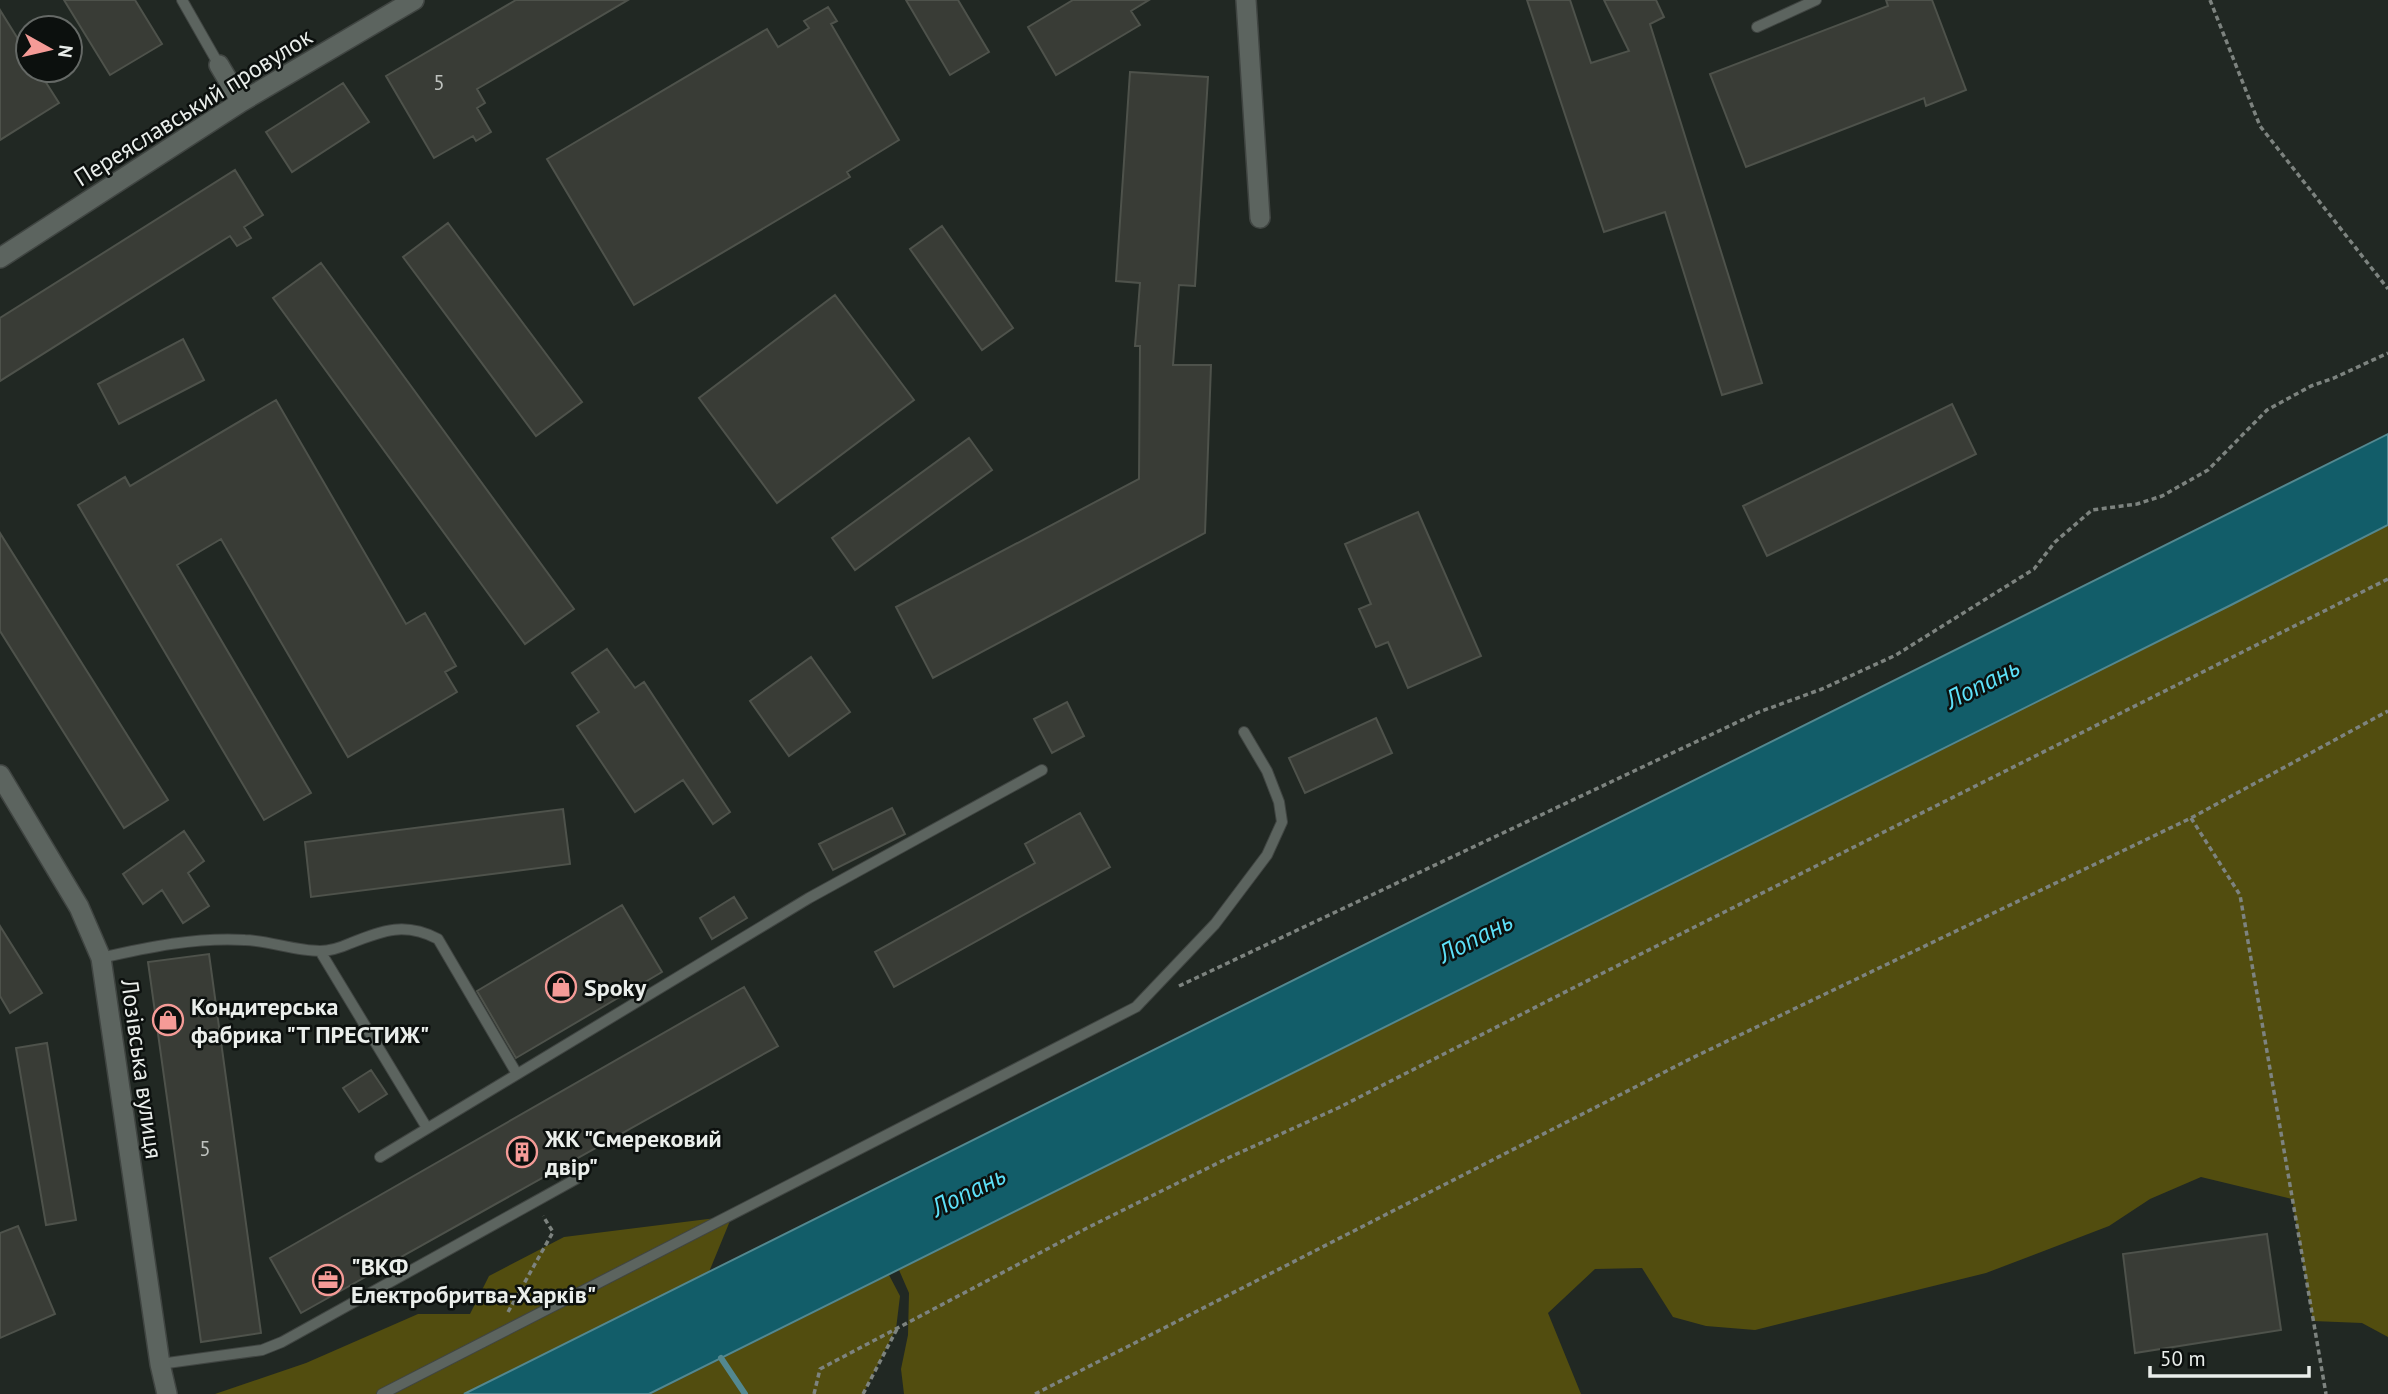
<svg xmlns="http://www.w3.org/2000/svg" width="2388" height="1394" font-family="'PT Sans',sans-serif">
<style>
.green{fill:#524d0f}
.water{fill:#125d69;stroke:#538890;stroke-width:2}
.lines{fill:none;stroke-linecap:round;stroke-linejoin:round}
.stream{stroke:#538890;stroke-width:6}
.building{fill:#393c36;stroke:#4e524b;stroke-width:2}
.service-casing{stroke:#404542;stroke-width:12}
.minor-casing{stroke:#404542;stroke-width:22}
.path{stroke:#7d837f;stroke-width:3.5;stroke-dasharray:5 3.5;stroke-linecap:butt}
.service{stroke:#5c645f;stroke-width:10}
.minor{stroke:#5c645f;stroke-width:19}
.labels{text-anchor:middle;dominant-baseline:central;stroke-width:5;stroke-linejoin:round;paint-order:stroke}
.number-label{font-size:21px;fill:#bec2be}
.street-label{font-size:24px;fill:#eaeeeb;stroke:#0c100e}
.poi-label{font-size:24px;font-weight:bold;fill:#eaeeeb;stroke:#0c100e;text-anchor:start}
.water-label{font-size:26px;font-style:italic;fill:#5de0f8;stroke:#0c100e}
</style>
<rect width="100%" height="100%" fill="#212823"/>
<path class="green" d="M2388 524V1337L2362 1323 2313 1321 2292 1199 2201 1177 2150 1199 2109 1226 1986 1273 1755 1330 1706 1326 1673 1317 1642 1268 1595 1269 1548 1313 1581 1394H904L901 1369 908 1335 909 1293 899 1270 1960 741Z
M732 1216 709 1272 464 1394H215L306 1363 418 1314H470L489 1276 564 1237Z
M889 1275 900 1296 896 1329 863 1394H651Z"/>
<path class="water" d="M2388 434V525L2231 605 649 1394H464Z"/>
<g class="lines">
<path class="stream" d="M721 1358 745 1394"/>
</g>
<path class="building" d="M64 0H135L162 44 110 75Z
M516 0H628L477 89 485 103 477 108 491 132 476 141 473 136 434 158 386 76Z
M906 0H958L989 52 950 75Z
M1073 0H1149L1131 11 1140 25 1056 75 1028 27Z
M1527 0H1570L1591 63 1629 51 1604 0H1656L1664 17 1650 24 1762 383 1722 395 1665 212 1604 232Z
M1886 0H1932L1966 90 1926 106 1924 98 1746 167 1710 74 1888 6Z
M828 7 837 21 831 24 899 140 847 172 850 177 634 305 547 159 767 29 778 47 809 28 804 21Z
M0 10 28 55V70H38L59 103 0 140Z
M1130 72 1208 77 1195 286 1179 285 1173 365H1211L1205 533 933 678 896 607 1139 479 1140 346H1135L1140 283 1116 281Z
M343 83 369 122 292 172 266 132Z
M235 170 263 215 244 227 251 238 237 246 230 236 0 381V318Z
M448 223 582 402 536 436 403 257Z
M942 226 1013 328 982 350 910 249Z
M321 263 574 609 525 644 273 298Z
M835 295 914 400 777 503 699 398Z
M183 339 204 380 119 424 98 384Z
M276 400 406 624 425 613 456 666 445 672 457 692 348 757 221 539 177 565 311 793 264 820 78 505 125 477 130 486Z
M1952 404 1976 454 1767 556 1743 506Z
M969 438 992 470 855 570 832 538Z
M1418 512 1481 656 1408 688 1388 642 1376 647 1359 609 1371 604 1345 544Z
M0 533 168 800 124 828 0 631Z
M607 649 635 688 644 682 730 812 713 824 683 780 635 812 577 726 599 712 572 673Z
M811 657 850 712 789 756 750 701Z
M1067 702 1084 736 1052 753 1034 719Z
M1376 718 1392 753 1305 793 1289 758Z
M892 808 905 834 833 870 819 844Z
M563 809 570 864 311 897 305 842Z
M1080 813 1110 867 894 987 875 952 1035 863 1025 844Z
M184 831 204 861 188 873 209 906 183 923 162 890 143 904 123 874Z
M734 897 747 918 712 939 700 918Z
M622 905 662 972 516 1058 477 991Z
M0 926 42 993 10 1013 0 996Z
M209 954 261 1333 201 1342 148 962Z
M744 987 778 1046 301 1313 270 1258Z
M47 1043 76 1220 46 1225 16 1048Z
M371 1070 387 1094 359 1112 343 1088Z
M18 1226 55 1314 0 1338V1233Z
M2267 1234 2281 1330 2135 1353 2123 1254Z"/>
<g class="lines">
<g class="service-casing">
<path id="service" d="M182 0 219 65
M1757 27 1816 0
M320 951 427 1128
M101 958C148 947 197 937 245 940 270 941 295 951 320 951 331 951 342 947 351 943 384 930 405 922 438 939L517 1074
M380 1157 809 898 1042 770
M160 1364 262 1350 282 1342 576 1179
M382 1394 1136 1007 1215 924 1267 855 1282 822 1279 802 1267 771 1244 732"/>
</g>
<g class="minor-casing">
<path id="minor" d="M1246 0 1260 218
M219 65 241 102
M0 258 241 102 414 0
M0 775 79 907 101 958 160 1364 167 1394"/>
</g>
<path class="path" d="M2210 0 2260 126 2388 289
M2191 818 2240 895 2326 1394
M1179 986 1759 712 1822 689 1896 655 2034 569 2055 542 2092 510 2137 504 2162 496 2208 470 2267 410 2311 386 2334 378 2388 353
M508 1312 553 1232 543 1216
M814 1394 820 1369 1087 1228 1230 1157 1338 1108 1575 987 2388 579
M863 1394 897 1329
M1035 1394 1690 1059 2191 818 2388 711"/>
<use href="#service" class="service"/>
<use href="#minor" class="minor"/>
</g>
<defs>
<g id="shop-ring" transform="scale(1.575)"><circle r="9.5" fill="#0c100e" stroke="#f59b97" stroke-width="1.5"/><path d="M-5-2.5h2.3a2.7 3.5 0 0 1 5.4 0H5L5.5 6h-11ZM-1.5-2.5h3a1.5 2.3 0 0 0-3 0Z" fill="#f59b97"/></g>
<g id="building-ring" transform="scale(1.575)"><circle r="9.5" fill="#0c100e" stroke="#f59b97" stroke-width="1.5"/><path d="M-4-6H4V6H1V3H-1V6H-4ZM-2.5-4.3h1.7v1.8h-1.7ZM.8-4.3h1.7v1.8H.8ZM-2.5-1h1.7V.8h-1.7ZM.8-1h1.7V.8H.8Z" fill="#f59b97"/></g>
<g id="office-ring" transform="scale(1.575)"><circle r="9.5" fill="#0c100e" stroke="#f59b97" stroke-width="1.5"/><path d="M-6-3h4V-5.5h4V-3h4V5H-6ZM-1-4.5V-3h2v-1.5ZM-6 0V1H6V0Z" fill="#f59b97"/></g>
</defs>
<g fill-rule="evenodd">
<use href="#shop-ring" x="561" y="987"/>
<use href="#shop-ring" x="168" y="1020"/>
<use href="#building-ring" x="522" y="1152"/>
<use href="#office-ring" x="328" y="1280"/>
</g>
<g class="labels">
<g class="number-label">
<text x="439" y="82">5</text>
<text x="205" y="1148">5</text>
</g>
<g class="street-label">
<text transform="translate(193 107) rotate(-32)">Переяславський провулок</text>
<text transform="translate(142 1069) rotate(82)">Лозівська вулиця</text>
</g>
<g class="poi-label">
<text x="584" y="987">Spoky</text>
<text x="191" y="1006">Кондитерська<tspan x="191" dy="28">фабрика "Т ПРЕСТИЖ"</tspan></text>
<text x="545" y="1138">ЖК "Смерековий<tspan x="545" dy="28">двір"</tspan></text>
<text x="351" y="1266">"ВКФ<tspan x="351" dy="28">Електробритва-Харків"</tspan></text>
</g>
<g class="water-label">
<text transform="translate(1982 683) rotate(-27)">Лопань</text>
<text transform="translate(1475 937) rotate(-27)">Лопань</text>
<text transform="translate(968 1191) rotate(-27)">Лопань</text>
</g>
</g>
<g transform="translate(49 49) rotate(98)"><circle r="33" fill="#0c100e" stroke="#656966" stroke-width="2"/>
<path d="M0-5L12 26L0 18L-12 26Z" fill="#f59b97"/>
<text y="-10" font-size="19" font-weight="bold" text-anchor="middle" fill="#eaeeeb">N</text>
</g>
<path d="M2150 1366v10h159v-10" fill="none" stroke="#eaeeeb" stroke-width="3.5"/>
<text x="2160" y="1366" font-size="21" fill="#eaeeeb" stroke="#0c100e" stroke-width="5" paint-order="stroke">50 m</text>
</svg>
